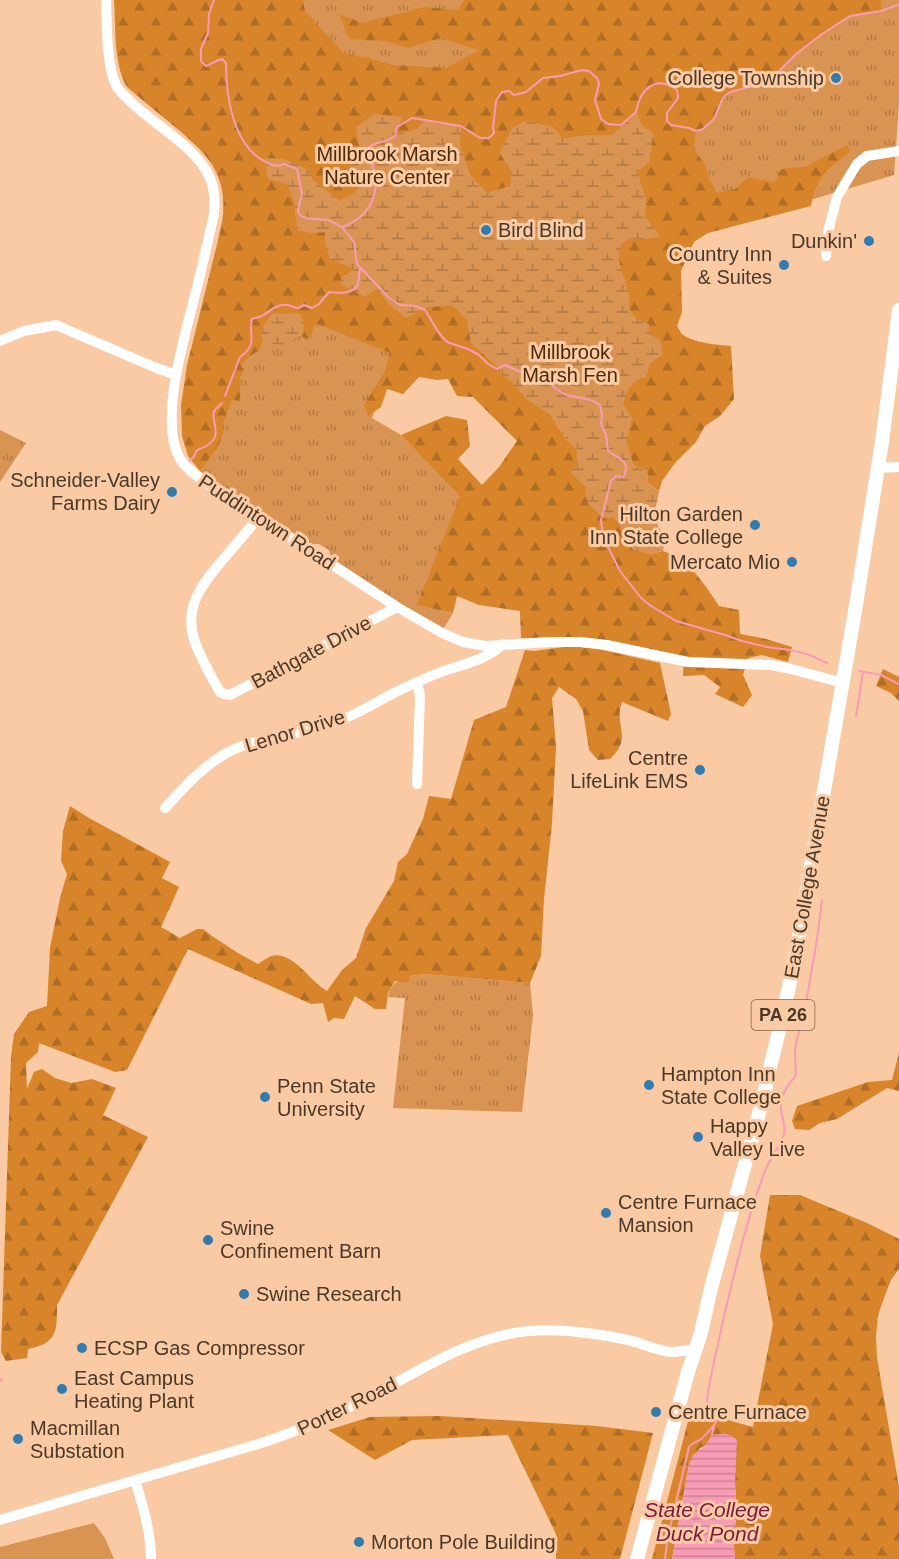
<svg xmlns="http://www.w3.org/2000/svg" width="899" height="1559" font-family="Arial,sans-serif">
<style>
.grass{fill:url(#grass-tufts)}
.forest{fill:url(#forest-firs)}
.wetland{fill:url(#wetland-marsh)}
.pitch{fill:#d99453}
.water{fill:url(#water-rules)}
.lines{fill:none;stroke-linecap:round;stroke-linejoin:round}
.stream{stroke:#f89cb5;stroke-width:2}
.minor{stroke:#fff;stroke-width:10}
.major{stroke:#fff;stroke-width:14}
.poi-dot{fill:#317baf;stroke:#f9caa3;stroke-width:2}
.labels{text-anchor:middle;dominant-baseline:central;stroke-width:6;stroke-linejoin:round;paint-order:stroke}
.shield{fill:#f9caa3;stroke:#7f644d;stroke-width:1.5}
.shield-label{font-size:18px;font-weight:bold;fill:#4b3928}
.poi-label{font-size:20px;fill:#4b3928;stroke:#f9caa3;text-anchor:start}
.park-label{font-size:20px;fill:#4b2a05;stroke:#f9caa3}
.street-label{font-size:20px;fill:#4b3928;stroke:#f9caa3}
.water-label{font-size:21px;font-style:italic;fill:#7d1940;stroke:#f9caa3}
</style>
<defs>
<pattern id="grass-tufts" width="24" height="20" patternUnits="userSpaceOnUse" patternTransform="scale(1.5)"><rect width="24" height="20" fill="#d99453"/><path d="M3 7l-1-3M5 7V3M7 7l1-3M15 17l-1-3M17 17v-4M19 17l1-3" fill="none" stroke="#b27a45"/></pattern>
<pattern id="forest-firs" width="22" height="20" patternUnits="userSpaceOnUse" patternTransform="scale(1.5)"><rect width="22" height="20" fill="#d7842b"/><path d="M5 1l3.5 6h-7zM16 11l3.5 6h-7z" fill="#b06d25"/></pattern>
<pattern id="wetland-marsh" width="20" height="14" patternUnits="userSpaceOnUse" patternTransform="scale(1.5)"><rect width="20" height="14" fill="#d99453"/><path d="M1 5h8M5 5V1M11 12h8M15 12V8" fill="none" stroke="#b27a45"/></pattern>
<pattern id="water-rules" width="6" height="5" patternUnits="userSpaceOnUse" patternTransform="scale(1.5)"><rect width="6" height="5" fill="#f89cb5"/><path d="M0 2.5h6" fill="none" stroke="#cb8093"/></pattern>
</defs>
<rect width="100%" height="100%" fill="#f9caa3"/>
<path class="grass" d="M116 0H899V104L894 175 767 213 648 252V462L502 402 402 336 372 418 401 435 419 453 477 498 430 608 453 613 444 628 405 607 336 561 331 557 329 550 319 544H313L306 542 200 471 202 468 218 241 223 216V187L215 163 123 77Z
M0 430 26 443 0 482Z
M425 974 530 983 533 1015 522 1112 393 1108 405 998 388 997C391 978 409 976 425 974Z"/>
<path class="forest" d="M114 0H303L305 11 344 54 369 58 392 65 446 68 479 50 440 38 408 48 385 41 349 39 339 14 362 23 424 7 458 10 464 0H881V11L850 16 822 34 796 54 776 74 753 86 730 92 722 100 714 119 709 125 703 129 696 132 694 145 697 154 705 164 709 178 717 193 735 189 748 177 773 182 777 179 779 171 786 168 805 167 847 145 850 152C827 168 816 178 811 206L708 233 694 242 681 271 682 312 677 326C678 327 681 333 682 334 692 343 719 345 731 346L734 399 720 416 705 426 696 442 675 463 662 481 659 491 648 483 647 471 633 465 626 440C632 427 622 417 623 404 624 393 631 387 637 380 642 371 649 336 649 325 644 322 637 319 633 315 627 308 630 300 628 292 626 279 609 250 627 240 632 237 637 239 641 239 647 239 654 237 660 236L645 217 646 199 622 125 612 135 580 136 562 139 553 127 525 121 512 128V173L510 186 487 194 470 175 460 146 436 124 425 121 417 129 396 134 401 117 360 149 357 172 360 186 353 194 340 201 313 180 308 170 287 184 295 203V216L310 233 325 232 356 270 376 288 388 303 406 318 428 307 452 305 467 320 471 343 499 368 502 375 511 381 526 398 551 416 567 440 577 449 578 463 585 486 622 526 626 538 650 554 663 551 684 559 707 588 719 606 739 610 740 634 766 639 792 647 788 662 762 655 748 658 743 675 752 695 743 707 715 694 720 687 704 675 683 676 684 659 571 637 521 638 520 611 479 605 457 596 453 613 417 605 460 496 401 435 446 416 467 420 470 446 458 459 482 485 499 467 517 441 473 397 457 396 448 379 437 380 419 377 403 394 387 389 381 407 368 416 364 405 384 373 390 353 315 323 311 337 306 339 301 336 304 330 261 329C265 359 251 348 241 366L245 368C235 383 243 389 239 402L232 399 223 424V434L218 447 200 471 188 456 182 436 181 405 187 365 224 216C225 170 207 154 174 126 158 113 142 100 127 87 113 63 116 28 114 0Z
M571 646 598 649 660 663 671 714 668 721 622 702C613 727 634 736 610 759L598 760 589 750 583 711 576 699 559 687 552 698 556 747 552 823 544 899 541 956 530 983 425 974 410 976 408 983 395 981 388 993 386 1009H375L355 996 344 1019 334 1018 328 1022 323 1003 311 1004 188 949 127 1070 115 1072 39 1043 38 1052 26 1063 27 1089 34 1072 42 1069 55 1078 71 1083 92 1079 116 1088 103 1115 148 1137 57 1305C57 1332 57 1343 28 1349L27 1358 6 1361 1 1352 11 1057 14 1034 29 1012 47 1006 50 948 60 898 67 874 61 861 63 831 70 806 89 818 170 862 162 878 179 887 161 927 180 938 197 929H203L212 936 238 953 258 964C262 961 267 958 271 956 293 950 311 983 327 991L342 970 356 958 366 928 394 881 398 862 407 854 423 819 429 796 451 799 474 720 506 707 525 650 534 651Z
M883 669 899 677V701L891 693 876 686Z
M899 1053V1091L887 1088 837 1119 820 1123 809 1130 795 1129 792 1121 797 1106 868 1082 892 1080Z
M770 1195H800L867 1223 899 1239V1269L891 1280 884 1298 878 1315 876 1336 877 1358 899 1487V1559H735L733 1538 737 1514 732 1436 725 1434 712 1435 706 1445 700 1448 689 1464 672 1559H652L691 1410 753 1427 773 1324 760 1256Z
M440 1416 597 1426 653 1433 620 1559H556V1534L508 1435 412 1440 375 1460 328 1430 370 1417Z"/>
<path class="wetland" d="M637 113 642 125 654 134 649 163 636 172 646 199 645 217 660 236C654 237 648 239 641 239 637 239 632 237 627 240 609 249 626 279 628 292 630 300 627 308 633 315 637 319 644 322 649 325V334L660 340 663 355 649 364 647 377C631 379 628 390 623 404L632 418 629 433 626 440 633 465 647 471 648 483 659 491 656 506 658 527 666 535 663 551 650 554 633 550C626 539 622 527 614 517L603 518 588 504 585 486 571 473 578 463 577 449 567 440 551 416 526 398 511 381 502 375 499 367 471 343 467 320 453 305 428 307 406 318 388 303 377 289 365 297 342 285 341 278 355 269 330 259 325 242V232L310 233 298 230 295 216V203L287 184 268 179 265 158 283 159 302 166 308 170 313 180 340 201 353 194 360 186 357 172 350 163 360 149 356 127 374 114 402 117 396 134 417 129 424 121 461 127 460 146 470 175 487 193 510 186 512 173 500 153 512 128 525 121 553 127 562 139 580 136 612 135Z
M300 313C309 335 300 336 282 346L263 341 261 329 272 314Z"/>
<path class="pitch" d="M94 1523 105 1538 114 1559H0V1547Z"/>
<path class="water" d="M726 1434 732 1436 737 1440 735 1486 737 1514 733 1538 735 1559H672L689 1464 693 1455 705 1446 712 1435Z"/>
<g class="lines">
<path class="stream" d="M214 0 209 14 208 33 201 49V61L206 66C212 64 216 60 222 59L226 63C226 97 233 146 266 162 273 166 277 167 284 164L297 169 302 194 299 206 298 212 301 216 306 218 328 220 342 227C376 215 384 183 367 154L369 147C378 141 386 143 395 136L397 127 412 118 461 126 480 138H489L494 133 493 128 496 101 502 92 509 91 514 95 526 92 543 78 560 76 582 70 589 71 597 78 599 84 595 100 601 119 608 124 621 125 636 112C640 89 656 74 677 90L678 98 667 113V121L671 125 689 128 696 131 703 129 714 119 722 100 726 95 730 92 753 86 776 74 796 54 822 34 850 16 881 11 898 5
M342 227 354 242 357 264 389 298 400 305 416 306 425 310 439 333 447 342 468 349 479 355 488 364 497 369 505 365 521 372 545 379 555 388 566 395 591 400 600 405 602 415 601 424 606 435 608 451C617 458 633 461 623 477L616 476 611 481 601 520 603 537 620 571 641 598 651 606 676 621 725 635 742 641 767 647 790 650 810 655 827 663
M225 396 240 357C259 344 248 335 252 319 255 318 259 317 262 316 270 311 278 303 288 305 292 306 294 308 298 308L304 305 312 308 319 304 329 292C337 293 353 295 358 284 359 280 359 273 360 269
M186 462 193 458 197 450C231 439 207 419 215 410 217 407 220 406 222 403
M859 671 881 675 899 684
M856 716 863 672
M0 1379 2 1381
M712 1435 714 1425 717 1421 718 1415 707 1402C708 1387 712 1372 715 1357 719 1341 722 1324 726 1308 737 1262 748 1215 765 1171 770 1158 780 1147 784 1134 786 1124 781 1117 781 1107 780 1095 789 1084 796 1075L795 1051 797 1038 803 1021 818 933 822 900
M665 1559 668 1536 689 1447C692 1443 695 1442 700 1440 705 1436 709 1431 713 1426"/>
<path class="minor" d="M106 0C107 23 106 68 117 87 123 96 132 103 140 110 163 130 198 150 210 178 215 189 215 202 214 214 208 241 202 268 195 295 185 336 159 418 179 457 185 468 196 475 205 482L397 607 442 633 463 642 486 646 551 642H580L607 645 688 662 772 665 791 669 843 683
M826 256 828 232 837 197 857 164 867 156 899 151
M0 341 24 331 56 325 154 367 176 375
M878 468 899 467
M259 517C248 530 237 543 226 556 204 582 182 606 195 642 201 659 211 676 220 692L224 694 230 695 397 607
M417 784 420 696 417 682
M165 808C187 784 211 757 242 746 276 735 311 733 343 719 359 713 373 704 388 696 403 688 418 682 433 675 457 665 485 662 503 644
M135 1480C143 1506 151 1532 151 1559
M0 1520 265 1442C303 1429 339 1413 374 1395 423 1368 471 1337 528 1331 562 1328 595 1333 628 1340 641 1343 658 1351 672 1352 679 1352 687 1350 695 1349"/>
<path class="major" d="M637 1559 688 1372 701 1333 711 1288 761 1106 786 1001 798 942 855 611 882 442 899 310"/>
</g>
<g class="poi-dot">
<circle cx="836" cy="78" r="6"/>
<circle cx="486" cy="230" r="6"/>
<circle cx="869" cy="241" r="6"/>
<circle cx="784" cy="265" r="6"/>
<circle cx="172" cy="492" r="6"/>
<circle cx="755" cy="525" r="6"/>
<circle cx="792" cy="562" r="6"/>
<circle cx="700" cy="770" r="6"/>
<circle cx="649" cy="1085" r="6"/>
<circle cx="265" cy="1097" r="6"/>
<circle cx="698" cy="1137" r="6"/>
<circle cx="606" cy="1213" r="6"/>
<circle cx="208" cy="1240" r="6"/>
<circle cx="244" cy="1294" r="6"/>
<circle cx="82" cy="1348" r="6"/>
<circle cx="62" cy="1389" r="6"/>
<circle cx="656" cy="1412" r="6"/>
<circle cx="18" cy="1439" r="6"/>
<circle cx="359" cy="1542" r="6"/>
</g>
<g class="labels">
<rect class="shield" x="751.5" y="1000" width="63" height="30" rx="4.5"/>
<g class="shield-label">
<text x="783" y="1015">PA 26</text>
</g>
<g class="poi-label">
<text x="824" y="78" text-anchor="end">College Township</text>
<text x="498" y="230">Bird Blind</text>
<text x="857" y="241" text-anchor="end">Dunkin'</text>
<text x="772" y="254" text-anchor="end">Country Inn<tspan x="772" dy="23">&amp; Suites</tspan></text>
<text x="160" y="480" text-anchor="end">Schneider-Valley<tspan x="160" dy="23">Farms Dairy</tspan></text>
<text x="743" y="514" text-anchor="end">Hilton Garden<tspan x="743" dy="23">Inn State College</tspan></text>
<text x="780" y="562" text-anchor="end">Mercato Mio</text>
<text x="688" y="758" text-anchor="end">Centre<tspan x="688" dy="23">LifeLink EMS</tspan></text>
<text x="661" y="1074">Hampton Inn<tspan x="661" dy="23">State College</tspan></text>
<text x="277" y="1086">Penn State<tspan x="277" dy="23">University</tspan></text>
<text x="710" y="1126">Happy<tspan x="710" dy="23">Valley Live</tspan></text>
<text x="618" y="1202">Centre Furnace<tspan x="618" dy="23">Mansion</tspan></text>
<text x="220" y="1228">Swine<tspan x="220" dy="23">Confinement Barn</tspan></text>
<text x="256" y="1294">Swine Research</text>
<text x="94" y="1348">ECSP Gas Compressor</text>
<text x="74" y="1378">East Campus<tspan x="74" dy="23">Heating Plant</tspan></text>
<text x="668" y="1412">Centre Furnace</text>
<text x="30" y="1428">Macmillan<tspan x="30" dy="23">Substation</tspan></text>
<text x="371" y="1542">Morton Pole Building</text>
</g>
<g class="park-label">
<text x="387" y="154">Millbrook Marsh<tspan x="387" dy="23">Nature Center</tspan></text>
<text x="570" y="352">Millbrook<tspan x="570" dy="23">Marsh Fen</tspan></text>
</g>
<g class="street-label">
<text transform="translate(267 522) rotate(33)">Puddintown Road</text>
<text transform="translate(311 652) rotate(-28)">Bathgate Drive</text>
<text transform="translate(295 731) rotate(-17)">Lenor Drive</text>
<text transform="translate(807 887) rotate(-80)">East College Avenue</text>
<text transform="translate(347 1406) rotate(-26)">Porter Road</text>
</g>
<g class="water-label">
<text x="707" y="1509">State College<tspan x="707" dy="24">Duck Pond</tspan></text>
</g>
</g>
</svg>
